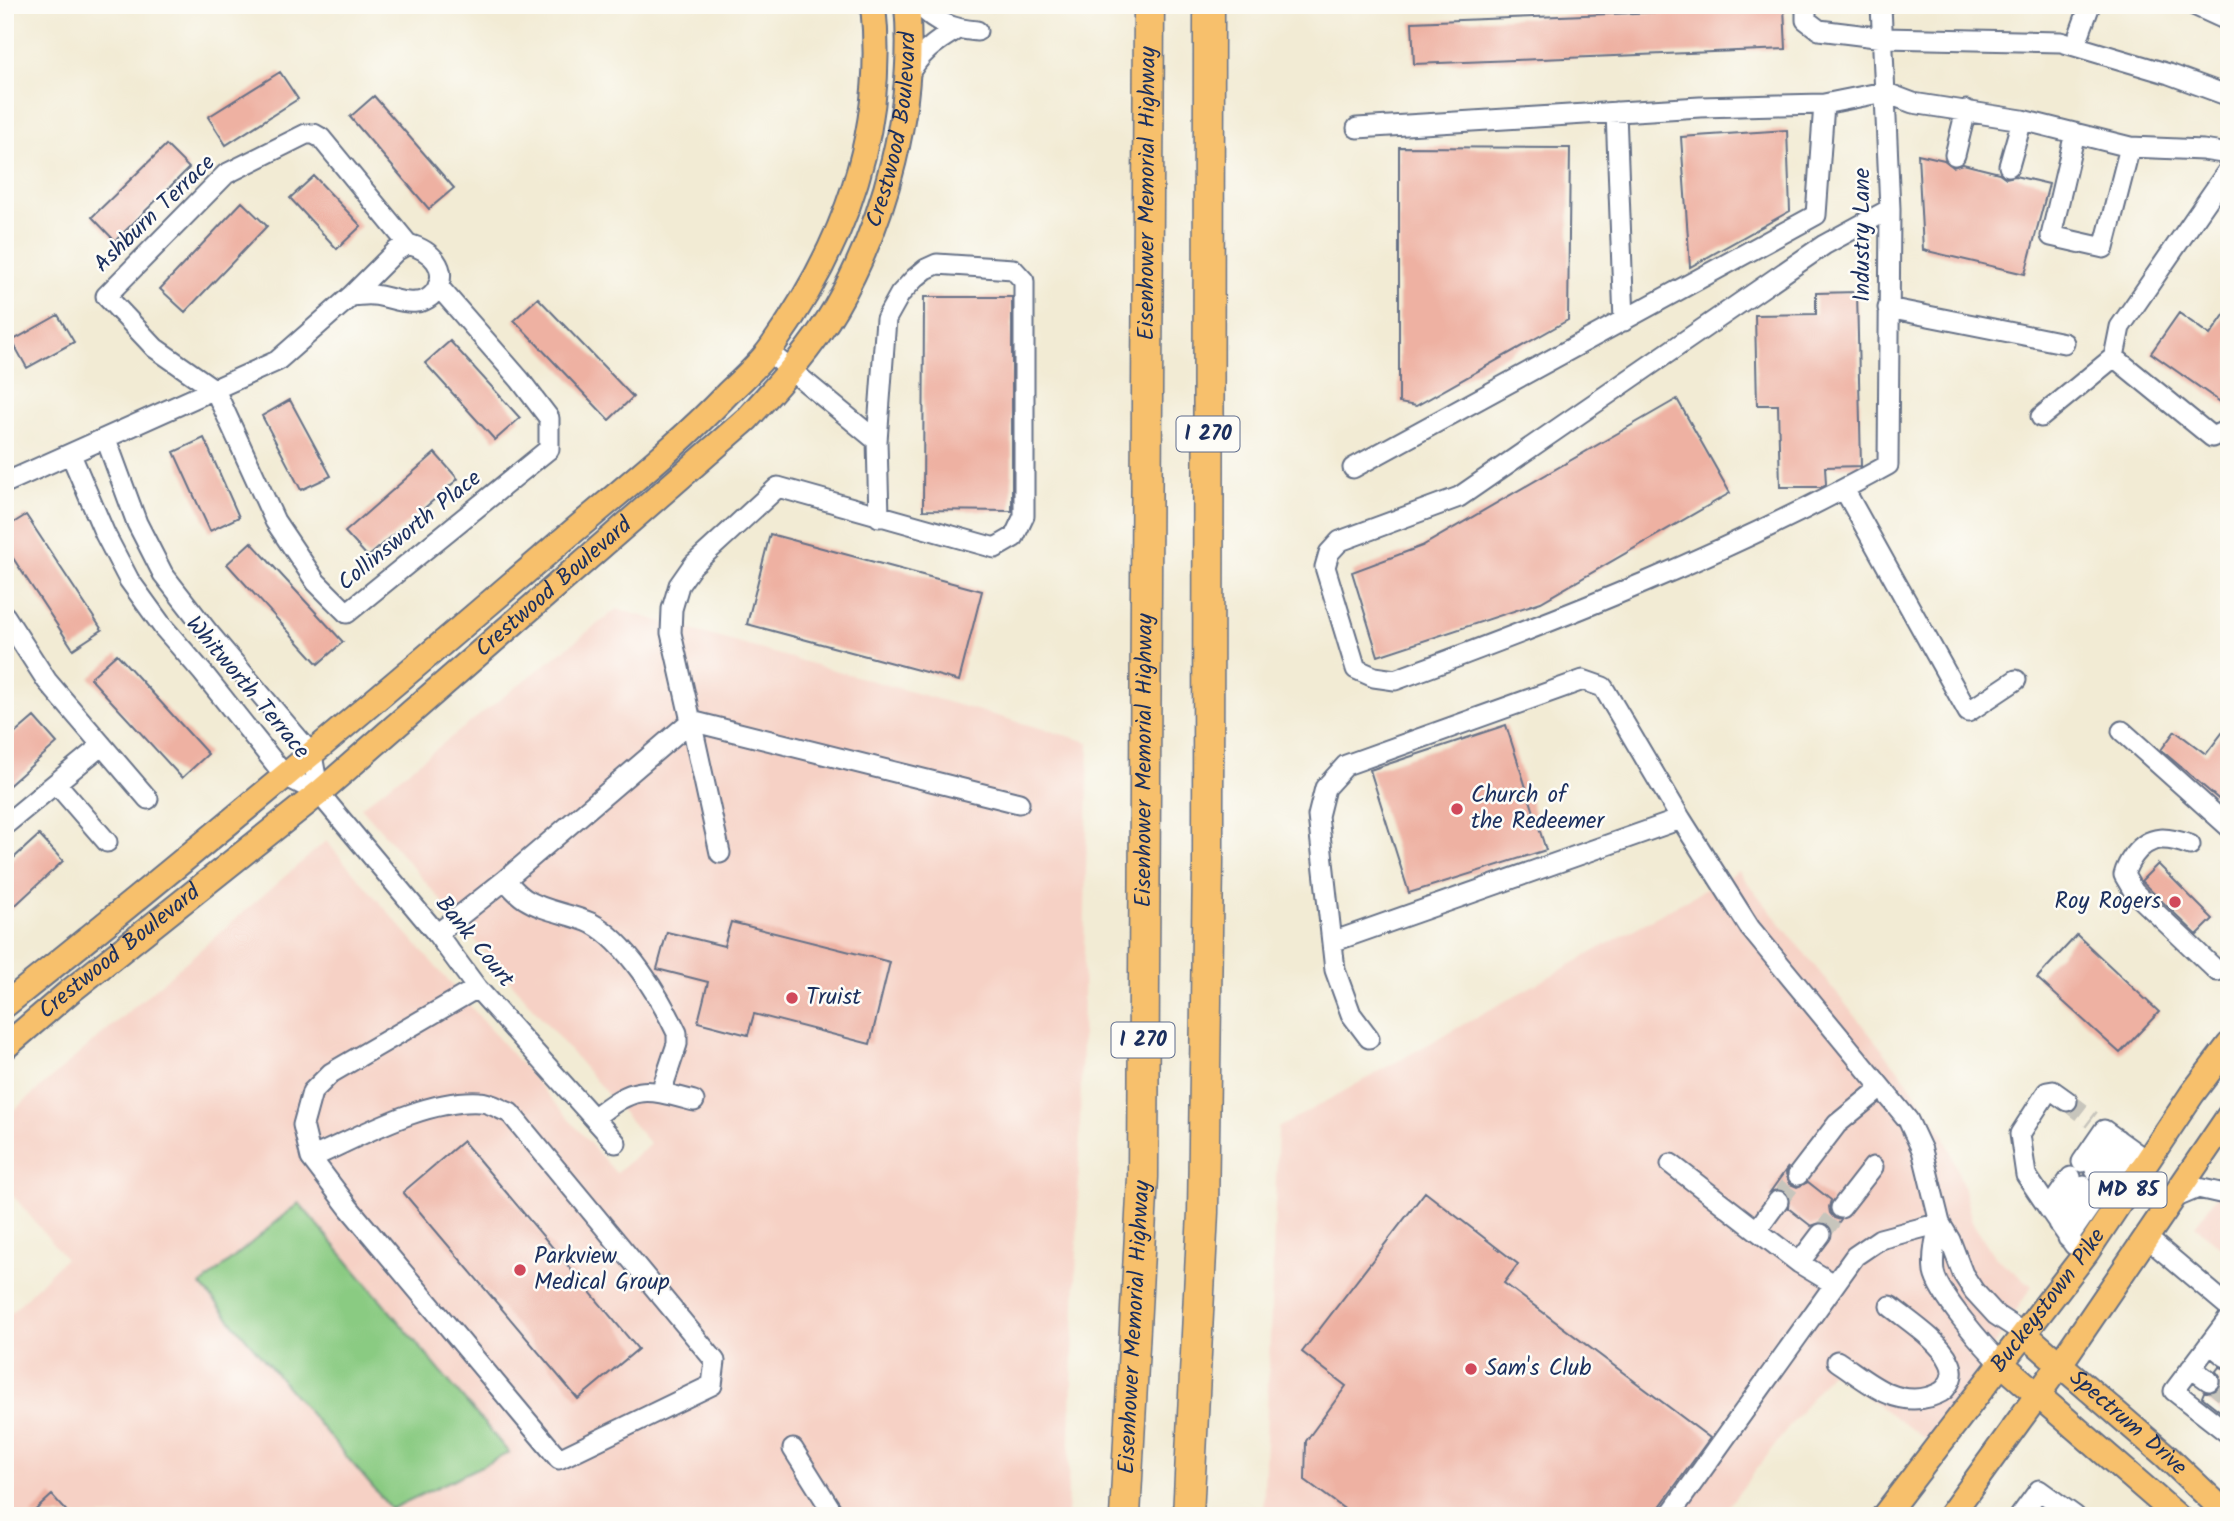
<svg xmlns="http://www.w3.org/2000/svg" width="2234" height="1521" font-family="Kalam,sans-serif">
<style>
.built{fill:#f6d1c5}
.green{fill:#8acb82;stroke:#527d70;stroke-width:2}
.building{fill:#eeb1a2}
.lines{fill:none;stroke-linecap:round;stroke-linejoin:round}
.minor-tunnel{stroke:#c7c5bc;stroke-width:19;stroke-dasharray:19 10;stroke-linecap:butt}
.minor-casing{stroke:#667187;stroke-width:23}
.major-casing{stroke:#667187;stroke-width:28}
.highway-casing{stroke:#667187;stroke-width:33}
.minor{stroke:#fff;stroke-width:19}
.major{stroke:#f7c06c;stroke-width:24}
.highway{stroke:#f7c06c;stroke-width:30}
.poi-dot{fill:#d1495b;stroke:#fdfcf7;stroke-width:2.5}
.labels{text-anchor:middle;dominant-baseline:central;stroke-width:5;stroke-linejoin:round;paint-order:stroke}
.shield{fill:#fdfcf7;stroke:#5f6c8c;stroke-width:2}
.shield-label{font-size:21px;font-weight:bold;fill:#1b2f5e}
.street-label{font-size:23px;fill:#1b2f5e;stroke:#fdfcf7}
.poi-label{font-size:23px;fill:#1b2f5e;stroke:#fdfcf7;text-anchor:start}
</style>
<rect width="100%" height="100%" fill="#fdfcf7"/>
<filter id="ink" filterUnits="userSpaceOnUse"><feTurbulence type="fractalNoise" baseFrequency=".0143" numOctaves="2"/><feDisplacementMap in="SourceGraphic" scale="14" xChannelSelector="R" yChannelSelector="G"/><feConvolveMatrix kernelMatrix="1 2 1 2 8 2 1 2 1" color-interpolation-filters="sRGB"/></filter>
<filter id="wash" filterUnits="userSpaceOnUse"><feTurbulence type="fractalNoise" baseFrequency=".00686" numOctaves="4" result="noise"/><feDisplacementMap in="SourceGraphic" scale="28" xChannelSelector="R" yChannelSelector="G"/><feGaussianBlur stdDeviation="1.57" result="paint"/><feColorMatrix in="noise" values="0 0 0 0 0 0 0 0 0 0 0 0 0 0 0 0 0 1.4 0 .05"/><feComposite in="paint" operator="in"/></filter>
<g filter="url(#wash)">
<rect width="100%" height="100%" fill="#f2ebd4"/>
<path class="built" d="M617 609 1089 742 1077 1251 1067 1516H5V1319L65 1258 5 1186V1118L326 841 616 1173 650 1144 361 807Z
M1738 871 1905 1078 1944 1135 1963 1185 1972 1222 1995 1257 2032 1286 1931 1443 1831 1372 1721 1516H1263L1278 1128Z
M2229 1178V1254L2195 1226Z"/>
<path class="green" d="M299 1203 509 1453 391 1509 201 1285Z"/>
<g id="blocks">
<path class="building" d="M1784 7 1786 49 1414 64 1412 22Z
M280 72 298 99 226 145 208 117Z
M374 96 454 188 429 209 350 117Z
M1787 130 1790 211 1690 267 1681 137Z
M166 145 189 168 115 241 92 217Z
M1399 147 1570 148 1568 320 1416 406 1399 403Z
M1918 154 1944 160 1953 167 1963 164 1999 173 2006 178 2015 176 2049 184 2025 274 1923 250Z
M314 176 361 226 337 249 290 198Z
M242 202 267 226 185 312 160 289Z
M1857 292 1861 466 1825 467 1826 484 1821 487H1780L1778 405H1757L1755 315 1816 314V293Z
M924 297H1012V511L923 510Z
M538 298 633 397 609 420 514 320Z
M2229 308V408L2151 353 2179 313 2210 335Z
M58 315 74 342 27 368 12 341Z
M450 341 520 418 495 440 425 363Z
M1677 399 1730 493 1541 602 1378 656 1352 572 1422 546Z
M290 400 331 476 301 490 262 416Z
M204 438 239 517 210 531 174 452Z
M435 453 458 479 368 557 345 532Z
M26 515 102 630 73 649 5 546V528Z
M770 534 982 591 959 681 747 624Z
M251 542 343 642 318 664 227 564Z
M117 654 208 754 182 778 90 678Z
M34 717 57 743 5 789V742Z
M2229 724V808L2161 750 2175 731 2206 754Z
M1506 725 1546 850 1409 893 1370 770Z
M39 835 63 861 5 915V866Z
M2158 864 2213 919 2197 935 2141 881Z
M731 922 890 962 870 1044 754 1014 748 1035 698 1022 708 982 657 969 667 932 724 946Z
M2077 935 2159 1012 2120 1053 2037 978Z
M463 1141 638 1349 578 1399 403 1192Z
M1788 1167 1786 1174 1790 1184 1797 1187 1808 1182 1831 1200 1829 1207 1830 1213 1834 1218 1841 1220 1833 1231 1829 1225 1823 1222 1811 1226 1788 1208 1789 1197 1785 1191 1779 1189 1770 1192Z
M1425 1192 1518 1264 1504 1283 1710 1438 1653 1516H1354L1305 1480 1306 1441 1346 1386 1302 1352Z
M2219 1367 2229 1369V1418L2202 1397 2204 1392H2213L2219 1388 2220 1377 2216 1371Z
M52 1495 71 1516H29Z"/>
</g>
</g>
<g filter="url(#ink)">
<use href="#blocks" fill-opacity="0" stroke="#667187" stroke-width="2"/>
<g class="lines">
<path class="minor-tunnel" d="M2067 1101 2092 1120
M1778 1201 1798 1175
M1821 1234 1841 1208
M2209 1381 2229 1397"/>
<g class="minor-casing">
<path id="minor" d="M919 5C936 23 953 29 977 31
M1806 5V20L1819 30 1884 38 2061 42 2169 74 2229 96
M1881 5 1890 209 1888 465C1731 552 1564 618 1395 680L1374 677 1356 669 1325 567 1329 553 1340 541 1459 497 1824 245 1890 209
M2194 5 2229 21
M2075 46 2090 5
M908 76C919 54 935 42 956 30
M1616 112 1624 321
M1357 128 1700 107 1824 104 1884 92 1913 103 2022 120 2130 147 2203 150 2229 154
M2075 133 2051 236 2104 248 2130 147
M1955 155 1966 110
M2009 166 2022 120
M408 244 321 138 314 134H306L226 174 106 296 155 348 215 390 275 521 316 582 347 613 549 449V418L520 380 438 286
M408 244C430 250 451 268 435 292 430 298 424 302 416 302 401 304 388 296 373 295 366 294 358 296 351 296L396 251Z
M1888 308 2064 343
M769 352 877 441
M2114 357 2212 437 2229 429
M2041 417 2114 357 2120 327 2229 169
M106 439 137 523 163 574 208 632 312 755 319 793
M71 455 105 534 129 580 163 627 203 673 285 776 319 793 437 934 477 988 616 1143
M1353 468 1816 215 1824 104
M5 483 277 361 351 296
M1844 489 1968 712 2016 680
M5 616 47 681 148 799
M2122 731 2229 827
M56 783 107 842
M5 825 102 745
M2190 845C2168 837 2150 834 2134 855 2129 862 2126 867 2124 875L2134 892 2217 971
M720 853 691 721 1019 803
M505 880C511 886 517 894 525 899 545 912 569 913 591 923 626 941 660 997 677 1033V1044L661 1092
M437 934 505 880 691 721 671 633 672 609 679 585 693 565 778 487 995 548 1014 537 1024 516V281L1013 269 937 264 926 269 915 278 900 294 886 319 877 441 879 517
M1332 942 1681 819
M1369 1038 1351 1014 1335 970 1318 816 1325 788 1346 765 1583 680 1603 687 1681 819 1750 928 1908 1120 1922 1150 1940 1223 1950 1240 1963 1274 1974 1291 1996 1315 2025 1334
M594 1118C636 1084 645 1088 694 1101
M311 1158C361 1136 424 1099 480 1102 490 1102 501 1110 510 1113L715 1361 712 1385 559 1459 349 1208 311 1158 303 1125 312 1092 331 1073 477 988
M2082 1162 2104 1130 2140 1156
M1671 1164 1799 1263 1834 1284
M2095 1170 2117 1139
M1798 1175 1837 1124 1881 1088
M2071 1177 2049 1209 2074 1245
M2172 1199 2198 1188 2229 1195
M1841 1208 1873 1167
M2049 1209 2026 1175 2020 1134 2047 1092 2053 1091 2067 1101
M1940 1223C1935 1240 1932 1255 1934 1272 1938 1294 1985 1348 2002 1364
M2058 1223 2084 1186
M1757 1230 1778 1201
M2146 1237 2229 1307
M2068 1238 2130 1149
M1799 1263 1821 1234
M2229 1318 2174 1391 2229 1434
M2210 1344 2226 1357
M1837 1361C1866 1380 1893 1407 1929 1397 1937 1394 1943 1393 1947 1386 1953 1378 1954 1370 1949 1361 1940 1341 1907 1320 1890 1306
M2191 1368 2209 1381
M793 1449 835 1516
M1669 1516 1855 1256 1880 1239 1940 1223
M2020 1516 2039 1490 2075 1516"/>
</g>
<g class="major-casing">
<g id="major">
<path d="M5 1005C187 860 365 710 542 558 604 504 671 453 728 393 743 379 759 365 771 348 844 246 887 133 873 5"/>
<path id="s1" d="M5 1047 68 993 319 793 747 419C779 384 812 348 836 307 886 220 916 105 907 5"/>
<path id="s2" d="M2025 1334 2166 1456 2229 1516"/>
<path d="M2002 1364 2177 1516"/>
<path id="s3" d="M1884 1516 2086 1253 2192 1094 2229 1045"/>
<path d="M1950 1516 2060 1364 2229 1116"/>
</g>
</g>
<g class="highway-casing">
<g id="highway">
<path id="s4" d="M1125 1516 1143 1177 1149 5"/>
<path d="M1188 1516 1203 1212 1208 863 1209 5"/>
</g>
</g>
<use href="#minor" class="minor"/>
<use href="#major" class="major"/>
<use href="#highway" class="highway"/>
</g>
</g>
<g class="poi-dot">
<circle cx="1457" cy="809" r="7"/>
<circle cx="2175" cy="902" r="7"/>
<circle cx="792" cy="998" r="7"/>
<circle cx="520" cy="1270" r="7"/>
<circle cx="1471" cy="1369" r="7"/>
</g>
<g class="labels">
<g class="shield">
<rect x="1176.5" y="416.5" width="63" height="35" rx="5"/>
<rect x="1111.5" y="1022.5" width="63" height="35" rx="5"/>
<rect x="2089.5" y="1172.5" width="77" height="35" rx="5"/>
</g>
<g class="shield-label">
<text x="1208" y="434">I 270</text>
<text x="1143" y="1040">I 270</text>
<text x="2128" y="1190">MD 85</text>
</g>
<g class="street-label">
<text stroke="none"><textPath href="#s1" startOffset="1304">Crestwood Boulevard</textPath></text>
<text stroke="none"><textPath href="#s4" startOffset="1323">Eisenhower Memorial Highway</textPath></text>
<text transform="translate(155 214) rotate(-44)">Ashburn Terrace</text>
<text transform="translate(1863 235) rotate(-90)">Industry Lane</text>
<text transform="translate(410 531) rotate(-39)">Collinsworth Place</text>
<text stroke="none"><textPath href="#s1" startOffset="716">Crestwood Boulevard</textPath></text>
<text transform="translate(247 688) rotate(50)">Whitworth Terrace</text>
<text stroke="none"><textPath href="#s4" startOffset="756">Eisenhower Memorial Highway</textPath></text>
<text transform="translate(474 942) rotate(51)">Bank Court</text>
<text stroke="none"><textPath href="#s1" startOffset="149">Crestwood Boulevard</textPath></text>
<text stroke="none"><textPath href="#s3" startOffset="271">Buckeystown Pike</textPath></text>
<text stroke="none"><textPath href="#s4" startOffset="189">Eisenhower Memorial Highway</textPath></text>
<text stroke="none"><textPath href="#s2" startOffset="136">Spectrum Drive</textPath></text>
</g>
<g class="poi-label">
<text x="1471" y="796">Church of<tspan x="1471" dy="26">the Redeemer</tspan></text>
<text x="2161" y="902" text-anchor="end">Roy Rogers</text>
<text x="806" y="998">Truist</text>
<text x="534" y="1257">Parkview<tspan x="534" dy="26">Medical Group</tspan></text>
<text x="1485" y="1369">Sam's Club</text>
</g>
</g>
<rect width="2234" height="1521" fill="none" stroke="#fdfcf7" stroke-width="28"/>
</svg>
